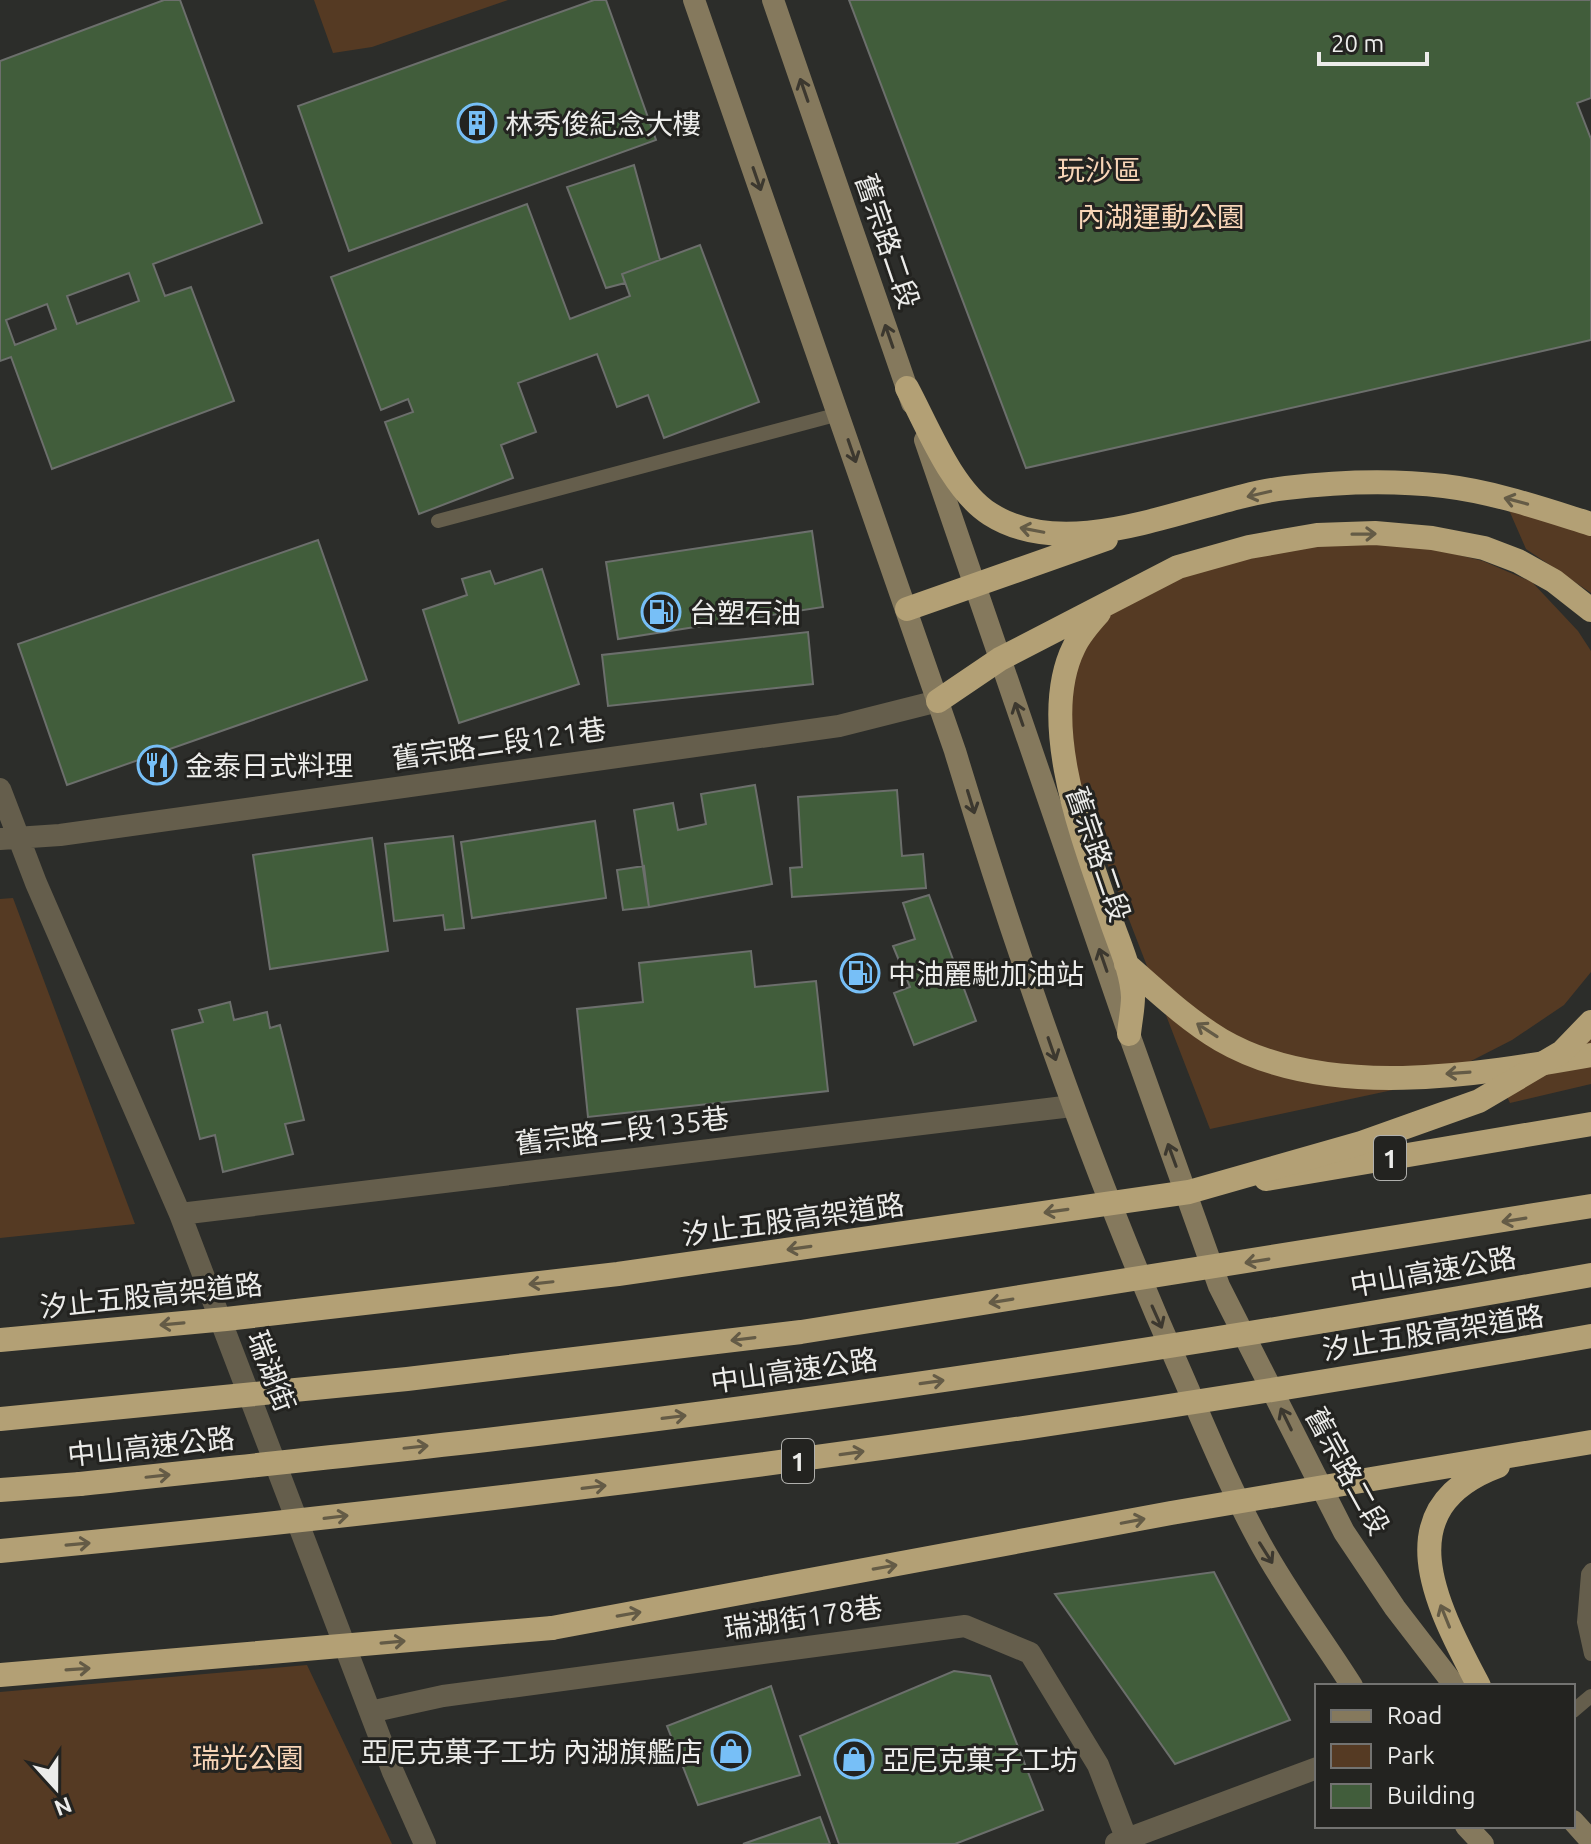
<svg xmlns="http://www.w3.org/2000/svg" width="1591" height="1844" font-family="Ubuntu,'Noto Sans TC',sans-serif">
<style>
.green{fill:#553a23}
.building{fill:#415d3b;stroke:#6c6f6c;stroke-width:2;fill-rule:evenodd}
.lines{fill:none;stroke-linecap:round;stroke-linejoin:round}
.service{stroke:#655e4c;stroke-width:14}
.minor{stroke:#655e4c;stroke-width:22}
.secondary{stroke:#85795d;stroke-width:22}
.motorway{stroke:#b3a075;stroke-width:24}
.motorway-bridge{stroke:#b3a075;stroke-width:24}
.oneway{stroke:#3c382f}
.oneway2{stroke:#645b46}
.labels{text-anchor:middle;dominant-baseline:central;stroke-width:6;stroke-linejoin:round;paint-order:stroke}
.shield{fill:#232320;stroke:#b0b0ad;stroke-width:2}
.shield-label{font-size:26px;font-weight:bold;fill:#ececea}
.poi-label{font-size:28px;fill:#ececea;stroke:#232320;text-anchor:start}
.park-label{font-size:28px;fill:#f8d5b7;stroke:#232320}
.street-label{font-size:28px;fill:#ececea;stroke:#232320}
</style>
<rect width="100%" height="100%" fill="#2c2d2a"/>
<path class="green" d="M314 0H508L372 47 333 53Z
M1509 510 1591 533V593L1526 549Z
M1300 545H1419L1483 561 1532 582 1578 631 1591 651V972L1564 1005 1512 1040 1430 1082 1210 1129 1077 785 1065 645 1106 601 1189 570Z
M13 898 135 1224 0 1238V899Z
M1591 1019V1084L1510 1103 1505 1092Z
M307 1665 392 1844H0V1692Z"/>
<path class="building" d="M164 0H180L262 223 153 264 165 296 191 287 234 401 52 469 11 357 0 361V61ZM129 273 139 301 77 324 67 296ZM47 304 56 329 15 345 6 320Z
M594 0H606L656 140 349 251 298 106Z
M849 0H1591V98L1577 103 1591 139V340L1026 468Z
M634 165 660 260 622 274 625 283 606 288 567 187Z
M527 204 570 319 630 296 622 274 700 245 759 402 664 438 648 395 617 407 597 354 518 383 536 432 501 445 513 478 419 514 385 422 413 412 408 399 381 410 331 277Z
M812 531 823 607 618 639 606 562Z
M318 540 367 680 67 785 18 644Z
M542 569 579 684 459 723 423 610 467 595 462 579 490 571 495 584Z
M808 632 813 684 608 706 602 655Z
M755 785 772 884 649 907 634 810 673 803 678 830 706 824 701 794Z
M897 790 902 856 923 854 926 888 792 897 790 868 802 867 798 797Z
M595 821 606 898 472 918 461 842Z
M453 836 464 928 445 930 443 915 394 921 385 844Z
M372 838 388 951 270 969 253 855Z
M644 866 649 907 623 910 617 870Z
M929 895 976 1021 914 1045 894 993 910 987 893 946 915 939 903 903Z
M751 951 755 987 816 981 828 1091 588 1117 577 1009 643 1002 639 963Z
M230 1002 234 1020 267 1012 270 1028 280 1025 304 1120 285 1124 293 1154 223 1172 215 1135 200 1139 172 1030 203 1022 199 1010Z
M1214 1572 1290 1720 1175 1764 1055 1594Z
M954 1671 990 1676 1043 1810 955 1844H839L800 1736Z
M771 1686 800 1775 698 1805 667 1726Z
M820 1817 830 1844H743Z"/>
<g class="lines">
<path class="service" d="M438 521 839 414
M1591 1570 1588 1574 1584 1622 1591 1654
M1573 1711 1591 1696"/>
<path class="minor" d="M0 789 36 883 180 1214 393 1772 425 1844
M0 839 60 835 839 726 938 701
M180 1214 1072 1106
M370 1712 443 1696 965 1626 1030 1653 1098 1765 1127 1840
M1116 1843 1317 1768"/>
<path class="secondary" d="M694 0 955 751C1018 959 1089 1164 1177 1363 1203 1422 1227 1482 1258 1539 1285 1590 1321 1637 1352 1686
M773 0 912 403
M925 440 1129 1034 1219 1286 1344 1532 1395 1608 1455 1686
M1573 1821 1591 1841
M1466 1826 1483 1844"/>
<path class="motorway" d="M907 388C928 427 952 490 990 514 1073 567 1198 498 1286 488 1336 482 1393 480 1444 486 1494 492 1543 509 1591 524
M907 609 1106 539
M1099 613C1089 624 1080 634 1074 647 1036 724 1086 846 1111 920 1119 944 1132 971 1133 997 1133 1009 1130 1022 1129 1034
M938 701 1000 659 1178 567 1249 547 1317 535 1375 533 1432 538 1484 548 1518 561 1554 581 1591 610
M1126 964C1157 991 1186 1019 1221 1040 1326 1101 1478 1075 1591 1055
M1266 1179 1591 1124
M0 1490 80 1484
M552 1628 1171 1513 1591 1442
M1479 1686C1438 1608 1383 1509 1498 1466"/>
<path class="motorway-bridge" d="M0 1340 226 1319 618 1274 1189 1192 1361 1143 1479 1101 1562 1052 1591 1022
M0 1419 407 1379 801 1332 1591 1206
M80 1484C235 1467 390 1452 545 1433 895 1391 1244 1337 1591 1275
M0 1551C533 1500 1064 1430 1591 1336
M0 1675 552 1628"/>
</g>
<defs><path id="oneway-shaft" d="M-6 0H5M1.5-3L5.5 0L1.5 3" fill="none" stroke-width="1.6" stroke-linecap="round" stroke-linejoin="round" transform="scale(2)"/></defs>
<g class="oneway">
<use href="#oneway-shaft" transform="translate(804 90) rotate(-109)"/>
<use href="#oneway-shaft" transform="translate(757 179) rotate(71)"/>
<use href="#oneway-shaft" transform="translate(889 336) rotate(-109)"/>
<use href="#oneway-shaft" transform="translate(852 451) rotate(71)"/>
<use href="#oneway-shaft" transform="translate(1019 714) rotate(-109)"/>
<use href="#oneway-shaft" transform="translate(971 802) rotate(73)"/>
<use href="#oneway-shaft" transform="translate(1103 960) rotate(-109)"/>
<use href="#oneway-shaft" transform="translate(1052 1049) rotate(71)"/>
<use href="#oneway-shaft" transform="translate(1172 1155) rotate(-110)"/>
<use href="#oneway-shaft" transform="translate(1157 1317) rotate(66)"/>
<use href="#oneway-shaft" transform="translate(1286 1419) rotate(-116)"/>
<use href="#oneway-shaft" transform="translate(1266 1553) rotate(58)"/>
</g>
<g class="oneway2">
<use href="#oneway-shaft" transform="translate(1259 494) rotate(167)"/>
<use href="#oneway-shaft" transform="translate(1516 501) rotate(-165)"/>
<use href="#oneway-shaft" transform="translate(1032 530) rotate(-169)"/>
<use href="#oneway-shaft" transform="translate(1364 534) rotate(-1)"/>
<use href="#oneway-shaft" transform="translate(1207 1030) rotate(-147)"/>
<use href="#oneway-shaft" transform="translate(1458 1073) rotate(176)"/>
<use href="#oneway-shaft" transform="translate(1056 1211) rotate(172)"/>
<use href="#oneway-shaft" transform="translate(1514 1220) rotate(171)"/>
<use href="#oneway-shaft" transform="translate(799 1248) rotate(172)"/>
<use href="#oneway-shaft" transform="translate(1257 1261) rotate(171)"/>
<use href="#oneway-shaft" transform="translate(541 1283) rotate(174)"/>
<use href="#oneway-shaft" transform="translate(1001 1301) rotate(171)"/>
<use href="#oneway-shaft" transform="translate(172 1324) rotate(175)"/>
<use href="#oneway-shaft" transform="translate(743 1339) rotate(173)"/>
<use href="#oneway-shaft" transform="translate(932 1382) rotate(-8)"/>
<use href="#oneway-shaft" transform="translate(674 1417) rotate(-7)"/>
<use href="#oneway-shaft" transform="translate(416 1447) rotate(-6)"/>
<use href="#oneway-shaft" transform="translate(852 1453) rotate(-8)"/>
<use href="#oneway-shaft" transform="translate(158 1476) rotate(-6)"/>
<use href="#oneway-shaft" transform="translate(594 1487) rotate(-7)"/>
<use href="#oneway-shaft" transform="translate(336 1517) rotate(-7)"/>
<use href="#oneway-shaft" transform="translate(1133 1521) rotate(-11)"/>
<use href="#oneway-shaft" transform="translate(78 1544) rotate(-5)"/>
<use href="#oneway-shaft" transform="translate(885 1567) rotate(-10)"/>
<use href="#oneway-shaft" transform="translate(629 1614) rotate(-10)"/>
<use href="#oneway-shaft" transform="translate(1445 1616) rotate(-112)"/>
<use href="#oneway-shaft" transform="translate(393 1642) rotate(-5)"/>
<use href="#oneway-shaft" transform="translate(78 1669) rotate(-4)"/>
</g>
<defs>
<g id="building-ring" transform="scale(2)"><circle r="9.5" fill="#232320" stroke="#77bff7" stroke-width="1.5"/><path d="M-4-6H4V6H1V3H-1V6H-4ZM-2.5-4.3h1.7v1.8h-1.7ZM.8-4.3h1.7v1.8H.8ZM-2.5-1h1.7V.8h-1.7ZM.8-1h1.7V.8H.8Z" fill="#77bff7"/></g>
<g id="fuel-ring" transform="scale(2)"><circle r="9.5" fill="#232320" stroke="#77bff7" stroke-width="1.5"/><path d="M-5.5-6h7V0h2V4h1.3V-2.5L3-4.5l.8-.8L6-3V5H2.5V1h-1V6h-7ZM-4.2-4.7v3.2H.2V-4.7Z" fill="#77bff7"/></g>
<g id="restaurant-ring" transform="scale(2)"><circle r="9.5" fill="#232320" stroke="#77bff7" stroke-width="1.5"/><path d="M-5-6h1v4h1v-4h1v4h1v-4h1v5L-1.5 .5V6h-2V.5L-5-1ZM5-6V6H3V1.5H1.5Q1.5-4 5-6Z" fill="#77bff7"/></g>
<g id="shop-ring" transform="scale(2)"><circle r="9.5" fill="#232320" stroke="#77bff7" stroke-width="1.5"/><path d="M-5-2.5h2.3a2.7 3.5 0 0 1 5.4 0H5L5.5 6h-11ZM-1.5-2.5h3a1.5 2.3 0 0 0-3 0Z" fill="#77bff7"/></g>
</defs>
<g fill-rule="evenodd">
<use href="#building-ring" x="477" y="123"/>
<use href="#fuel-ring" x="661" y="612"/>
<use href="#restaurant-ring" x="157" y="765"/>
<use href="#fuel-ring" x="860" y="973"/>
<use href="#shop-ring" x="731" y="1751"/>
<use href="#shop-ring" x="854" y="1759"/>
</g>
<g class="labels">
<g class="shield">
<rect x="1374" y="1136" width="32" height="44" rx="6"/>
<rect x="782" y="1439" width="32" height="44" rx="6"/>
</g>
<g class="shield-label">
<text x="1390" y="1158">1</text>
<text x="798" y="1461">1</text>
</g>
<g class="poi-label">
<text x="505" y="123">林秀俊紀念大樓</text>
<text x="689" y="612">台塑石油</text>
<text x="185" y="765">金泰日式料理</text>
<text x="888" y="973">中油麗馳加油站</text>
<text x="703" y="1751" text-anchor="end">亞尼克菓子工坊 內湖旗艦店</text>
<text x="882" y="1759">亞尼克菓子工坊</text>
</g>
<g class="park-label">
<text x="1099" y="169">玩沙區</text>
<text x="1161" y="216">內湖運動公園</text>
<text x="248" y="1757">瑞光公園</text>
</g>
<g class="street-label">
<text transform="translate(888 241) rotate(71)">舊宗路二段</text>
<text transform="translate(499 743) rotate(-8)">舊宗路二段121巷</text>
<text transform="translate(1099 854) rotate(71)">舊宗路二段</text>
<text transform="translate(622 1130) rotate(-7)">舊宗路二段135巷</text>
<text transform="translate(793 1219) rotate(-8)">汐止五股高架道路</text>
<text transform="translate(1433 1271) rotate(-10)">中山高速公路</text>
<text transform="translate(151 1295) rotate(-6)">汐止五股高架道路</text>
<text transform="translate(1433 1332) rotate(-9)">汐止五股高架道路</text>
<text transform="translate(794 1370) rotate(-8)">中山高速公路</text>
<text transform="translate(272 1371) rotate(69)">瑞湖街</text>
<text transform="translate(151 1446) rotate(-6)">中山高速公路</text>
<text transform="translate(1348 1471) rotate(61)">舊宗路二段</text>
<text transform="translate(803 1617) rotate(-8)">瑞湖街178巷</text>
</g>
</g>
<rect x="1315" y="1684" width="260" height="144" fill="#232320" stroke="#737371" stroke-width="2"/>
<rect x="1331" y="1710" width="40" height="12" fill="#85795d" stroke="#737371" stroke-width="2"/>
<text x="1387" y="1724" font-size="24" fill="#ececea">Road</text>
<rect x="1331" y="1744" width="40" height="24" fill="#553a23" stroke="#737371" stroke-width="2"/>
<text x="1387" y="1764" font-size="24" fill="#ececea">Park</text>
<rect x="1331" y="1784" width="40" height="24" fill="#415d3b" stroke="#737371" stroke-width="2"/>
<text x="1387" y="1804" font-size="24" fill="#ececea">Building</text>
<g transform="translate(56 1788) rotate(159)" stroke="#232320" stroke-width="6" paint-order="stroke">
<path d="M0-6L14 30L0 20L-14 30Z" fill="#ececea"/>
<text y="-12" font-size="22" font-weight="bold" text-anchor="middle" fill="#ececea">N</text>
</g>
<path d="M1319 52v12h108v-12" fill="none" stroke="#ececea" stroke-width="4"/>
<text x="1331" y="52" font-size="24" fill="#ececea" stroke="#232320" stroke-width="6" paint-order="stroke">20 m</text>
</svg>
